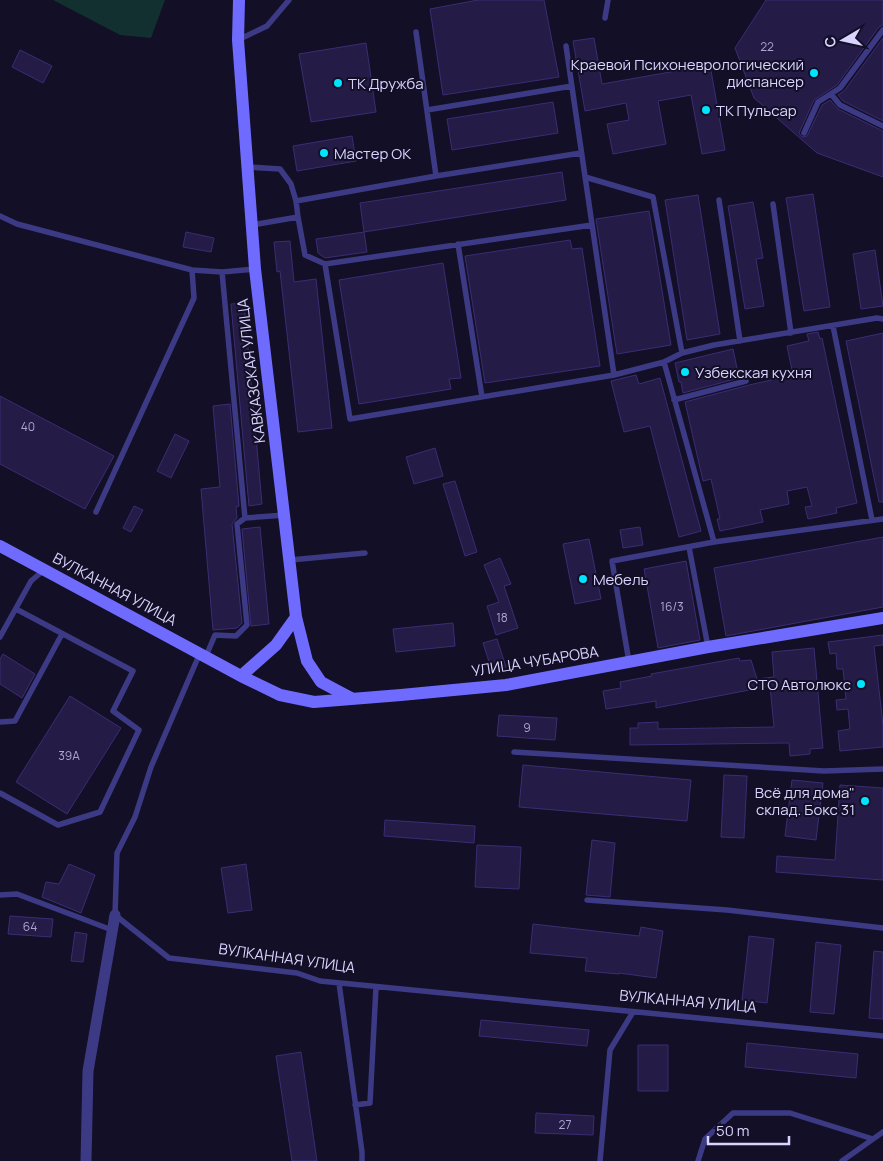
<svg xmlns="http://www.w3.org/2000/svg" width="883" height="1161" font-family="Manrope,sans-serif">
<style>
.green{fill:#12302f}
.building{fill:#241b47;stroke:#3b2d73}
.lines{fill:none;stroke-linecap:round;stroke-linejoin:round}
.lane{stroke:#3d3a85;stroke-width:5.5}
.street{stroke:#3d3a85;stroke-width:11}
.secondary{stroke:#6f6bff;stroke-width:12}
.poi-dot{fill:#00e5ff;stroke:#130f26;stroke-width:2}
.labels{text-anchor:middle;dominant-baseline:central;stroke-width:4;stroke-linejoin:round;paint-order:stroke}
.number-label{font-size:12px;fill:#aca6d1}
.poi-label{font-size:15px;fill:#d9d4ff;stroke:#130f26;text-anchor:start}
.street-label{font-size:15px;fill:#d9d4ff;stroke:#130f26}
</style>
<rect width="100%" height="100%" fill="#130f26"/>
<path class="green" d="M53 0H165L151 38 120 35Z"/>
<path class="building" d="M478 0H544L559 77 443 95 430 9Z
M766 0H883V25L879 27 837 85 814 100 799 133 802 137 807 136 822 105 830 100 838 109 883 131V177L817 153 754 98 735 48Z
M594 38 602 84 710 65 725 150 702 154 691 95 658 101 666 144 613 154 607 124 629 120 626 103 585 111 573 41Z
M883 38V121L843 101 838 95 844 91Z
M366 43 376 112 311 122 299 54Z
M20 50 52 66 43 83 12 67Z
M553 102 558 133 452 150 447 119Z
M352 136 356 161 297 171 293 146Z
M562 172 566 200 364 232 360 203Z
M813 194 830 307 804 311 786 198Z
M698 195 720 334 687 340 665 200Z
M753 202 763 258 756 259 764 306 745 309 728 206Z
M649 211 671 345 617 354 596 219Z
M186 232 214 238 211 252 183 247Z
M364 232 367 252 325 258 318 253 316 239Z
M570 240 572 249 582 248 600 366 485 383 465 256Z
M290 241 294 282 316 279 332 428 298 432 280 271 277 272 274 242Z
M875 250 883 306 861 309 853 254Z
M443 263 461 378 449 379 451 389 359 404 339 280Z
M244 303 262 504 249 506 231 304Z
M818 332 820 339 822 338 857 503 836 508 837 513 808 519 805 507 812 506 807 487 787 491 789 504 760 510 763 522 720 531 717 519H720L711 479 703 481 685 402 749 385 793 375 787 346 809 341 807 334Z
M883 333V502H879L846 341Z
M733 349 739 378 683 393 681 382H679L675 363Z
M636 375 639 384 660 378 701 531 679 537 650 426 624 432 611 381Z
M0 396 114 456 85 509 0 464Z
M230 404 239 506 236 507 237 518 232 524 242 623 237 628 213 630 201 489 220 487 213 406Z
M175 434 189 441 171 478 157 471Z
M435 448 443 476 414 484 406 457Z
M455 481 477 552 465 556 443 484Z
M134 506 143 510 131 532 123 528Z
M260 527 269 624 251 626 242 529Z
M640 527 643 545 623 548 620 530Z
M883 537V607L726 636 714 568Z
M589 539 601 599 575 604 563 544Z
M500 558 511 584 504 586 518 628 496 635 487 606 499 602 484 565Z
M686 561 700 640 658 648 644 569Z
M453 623 455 646 396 652 393 629Z
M883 635V645L874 646 883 725V747L840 751 838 731 850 729 848 709 837 710 836 700 846 699 843 669H837L836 653 830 654 828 642Z
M497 639 506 667 492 671 483 643Z
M814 648 823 748 810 749V754L790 756 789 743 630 745V728H638V723L658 722V729L774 727 770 686 656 708V701L606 709 603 691 621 688 620 682 652 676 651 674 739 658 740 661 751 660 757 679 774 677 772 652Z
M3 654 35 674 22 698 0 684V659Z
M70 696 121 728 67 814 16 782Z
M499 715 557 718 555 740 497 736Z
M523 765 691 780 687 821 519 807Z
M724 775 747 776 744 838 721 837Z
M792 780 823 783 816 840 785 836Z
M840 785 883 788V880L776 872 777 856 835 860Z
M385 820 475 826 474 843 384 836Z
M592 840 615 843 610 897 586 895Z
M477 845 521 847 519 889 475 887Z
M69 864 95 875 81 913 42 897 46 882 59 884Z
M246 864 252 910 228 913 221 868Z
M10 916 53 919 51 937 8 934Z
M533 924 639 936 641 927 663 931 656 978 619 973V974L585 971 587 958 530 953Z
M75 932 87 934 83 962 71 961Z
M749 936 774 939 767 1003 742 1000Z
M816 942 841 945 834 1014 810 1012Z
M874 951 883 952V1019L869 1018Z
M481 1020 589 1030 587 1046 479 1036Z
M747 1043 858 1054 856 1078 745 1067Z
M638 1045H668V1091H638Z
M301 1052 317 1161H292L276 1056Z
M536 1113 594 1116 593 1135 535 1133Z"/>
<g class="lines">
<path class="lane" d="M605 18 608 0
M416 32 436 176
M238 40 267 26 289 0
M566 46 614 375 664 362 682 353 714 345 877 318 883 319
M831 94 840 105 883 126
M427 110 572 86
M804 133 818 102 840 88 883 30
M248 167 280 169 291 184 296 201
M585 177 653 197 682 353
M719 200 740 341
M773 204 791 333
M0 216 17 224 192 270 222 272 255 269
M298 217 296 201 436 176 581 153
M252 225 298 217 305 255 325 264 592 225
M458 244 482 397
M325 264 350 419 614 375
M833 326 872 520
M664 362 714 542 883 519
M674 400 746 381
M96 512 194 298 192 270
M245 518 285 515
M689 547 708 647
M290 560 365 553
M0 637 31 581 44 570
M200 653 151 767 135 817 117 853 115 915 169 958 297 973 320 981 883 1036
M206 656 215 635 236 636 247 625 237 524 245 518 222 272
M629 662 612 561 714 542
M0 722 15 721 62 634
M514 752 824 771 883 769
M0 793 58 825 100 812 139 730 113 711 133 671 16 609
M0 895 17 894 112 930
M587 900 727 910 883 928
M339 983 362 1152V1161
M355 1105 370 1103 376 987
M600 1161 610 1050 633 1012
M698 1161 705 1139 733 1113H790L873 1139
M842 1161 883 1132"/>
<path class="street" d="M86 1161 88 1071 115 915"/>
<path class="secondary" d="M239 0 238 40 255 269 296 617 276 645 241 676
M0 546 241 676 280 695 314 702 401 695 506 685 708 647 883 618
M296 617 307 661 321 682 351 698"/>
</g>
<g class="poi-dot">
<circle cx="814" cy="73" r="5"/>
<circle cx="338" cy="83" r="5"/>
<circle cx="706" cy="110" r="5"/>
<circle cx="324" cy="153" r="5"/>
<circle cx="685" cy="372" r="5"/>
<circle cx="583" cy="579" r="5"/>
<circle cx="861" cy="684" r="5"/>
<circle cx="865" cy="801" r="5"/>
</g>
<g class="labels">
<g class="number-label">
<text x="767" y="46">22</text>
<text x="28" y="426">40</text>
<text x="672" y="606">16/3</text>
<text x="502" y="617">18</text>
<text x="527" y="727">9</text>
<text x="69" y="755">39А</text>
<text x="30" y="926">64</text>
<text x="565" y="1124">27</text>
</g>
<g class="poi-label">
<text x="804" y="64" text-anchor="end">Краевой Психоневрологический<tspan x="804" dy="17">диспансер</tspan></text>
<text x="348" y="83">ТК Дружба</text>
<text x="716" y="110">ТК Пульсар</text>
<text x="334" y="153">Мастер ОК</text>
<text x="695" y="372">Узбекская кухня</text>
<text x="593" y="579">Мебель</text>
<text x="851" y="684" text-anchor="end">СТО Автолюкс</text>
<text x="855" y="792" text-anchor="end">Всё для дома"<tspan x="855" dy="17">склад. Бокс 31</tspan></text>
</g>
<g class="street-label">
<text transform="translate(251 371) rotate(-97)">КАВКАЗСКАЯ УЛИЦА</text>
<text transform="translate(115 589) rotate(28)">ВУЛКАННАЯ УЛИЦА</text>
<text transform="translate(535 661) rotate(-9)">УЛИЦА ЧУБАРОВА</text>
<text transform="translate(287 958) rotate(8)">ВУЛКАННАЯ УЛИЦА</text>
<text transform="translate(688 1001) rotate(5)">ВУЛКАННАЯ УЛИЦА</text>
</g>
</g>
<g transform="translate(843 40) rotate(261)" stroke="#130f26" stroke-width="4" paint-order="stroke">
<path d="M0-4L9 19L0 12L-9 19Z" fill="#d9d4ff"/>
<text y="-8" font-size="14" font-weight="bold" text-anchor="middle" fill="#d9d4ff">С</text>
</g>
<path d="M708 1136v8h81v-8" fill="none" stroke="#d9d4ff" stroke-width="2.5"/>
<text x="716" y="1136" font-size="15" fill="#d9d4ff" stroke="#130f26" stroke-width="4" paint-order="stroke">50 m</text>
</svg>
